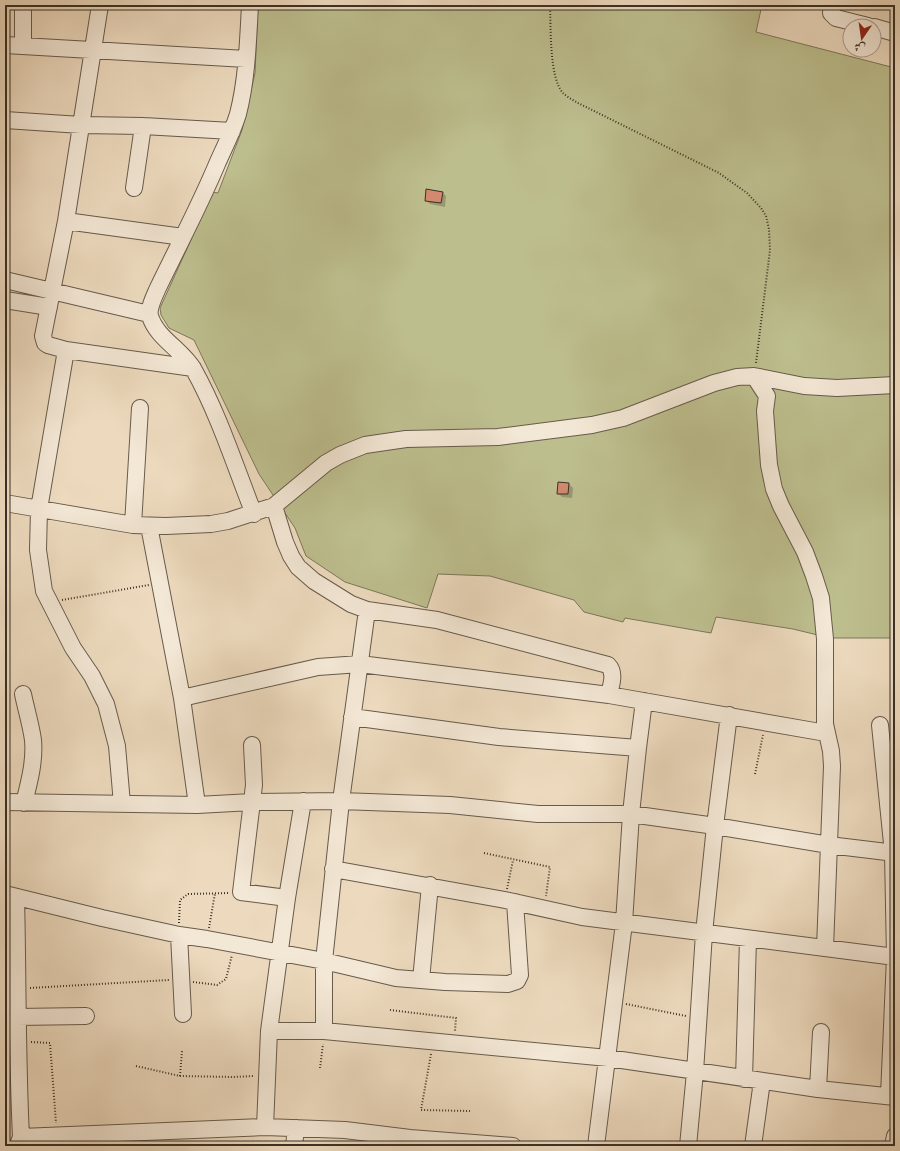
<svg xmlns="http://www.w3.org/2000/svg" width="900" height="1151" font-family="'Sorts Mill Goudy',Amiri,serif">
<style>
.green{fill:#bdbe8e;stroke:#7c785a}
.shadow{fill:#0003}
.building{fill:#d2896f;stroke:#3a3126}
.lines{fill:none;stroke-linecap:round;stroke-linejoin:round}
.minor-casing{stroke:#675b4c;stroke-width:18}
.path{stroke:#3a3126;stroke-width:2;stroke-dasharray:1 2;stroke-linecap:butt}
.minor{stroke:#f3e7d5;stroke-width:16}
</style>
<rect width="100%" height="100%" fill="#eddabe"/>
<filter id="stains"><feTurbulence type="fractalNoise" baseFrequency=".005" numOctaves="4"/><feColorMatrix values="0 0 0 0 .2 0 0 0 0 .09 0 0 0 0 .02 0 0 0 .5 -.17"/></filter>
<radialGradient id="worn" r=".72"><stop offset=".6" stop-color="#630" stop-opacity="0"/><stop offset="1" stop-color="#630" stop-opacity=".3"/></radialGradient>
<path class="green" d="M258 5H762L756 32 895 68V638H830L793 629 716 617 711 633 625 618 623 622 584 612 574 600 490 576 438 574 427 608 345 582 306 556 295 528 259 474 194 340 169 328 161 315 160 308 195 231 212 192 218 193 242 130 255 73Z"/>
<path class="shadow" d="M443 193 446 196 445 207 430 204 426 200Z
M569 484 573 488 572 498 562 497 558 493Z"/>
<path class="building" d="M426 189 443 192 441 203 425 201Z
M558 482 569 483 568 494H557Z"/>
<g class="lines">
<g class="minor-casing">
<path id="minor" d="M100 5 66 221 43 336 45 343 48 345 66 350 193 368
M250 5C248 41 247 79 238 114 233 131 224 148 217 164 199 207 177 248 157 290 154 297 148 309 150 316 157 339 183 350 194 370 219 415 235 466 254 514
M832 5 831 13 836 18 868 26
M874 27 895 33
M5 45 246 59
M23 46V5
M5 120 81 125 143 126 232 131
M134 188 143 126
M66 221 183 237
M5 280 149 314
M5 300 49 307
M66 350 39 509 38 550 44 591 73 648 92 676 106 704 117 746 122 804
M754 376 767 396 765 411 769 465 774 489 781 506 805 552 814 576 821 598 825 639V724L831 751 832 766 825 948
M5 503 133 525 166 526 211 524 228 521 274 506 326 463 340 455 365 445 406 439 498 437 592 425 623 418 714 383 737 377 754 376 804 386 837 388 895 385
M274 506 285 542 291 556 298 567 314 581 351 604 367 610 437 620 608 665C616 673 611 685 609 695
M133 525 140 408
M149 526 182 698 197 805
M23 694C26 709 31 725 33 740 35 761 29 783 24 803
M182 698 318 667 360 664 609 695 826 733
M352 717 499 737 638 748
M880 725 893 853 895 957 889 1096
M252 745 254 785 241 892 287 898
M5 802 197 805 252 802 341 801 450 805 538 814H631L715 826 829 845 895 853
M333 869 505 900 582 917 895 957
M5 894 102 918 179 935 207 939 324 961 396 978 445 982 508 984 517 981 520 975 515 902
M16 897C18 977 17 1057 21 1137L18 1145
M179 935 183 1014
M421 980 430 885
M17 1017 86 1016
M269 1031H324L608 1058 818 1089 895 1097
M324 1031V961L341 801 367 610
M744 1079 748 939
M818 1089 821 1032
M265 1127 269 1031 287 898 303 801
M21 1137 265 1127 345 1130 410 1138 513 1146
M294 1146 296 1128
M596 1146 624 923 631 814 638 748 644 701
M688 1146 695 1072 704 933 715 826 729 715
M753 1146 762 1081
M893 1146 895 1136"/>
</g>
<path class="path" d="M550 5C551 26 549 78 563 93 567 97 573 100 578 103L719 173 747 193 761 208 766 216 769 229 770 250 756 363
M62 600 149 585
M755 774 763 735
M484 853 550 867 546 896
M507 889 513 860
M179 923 180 900 188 894 230 893
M209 928 215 893
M193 982 217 985 226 979 232 955
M30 988 169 980
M626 1004 686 1016
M390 1010 456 1018 455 1031
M31 1042 50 1043 56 1123
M431 1054 421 1110 470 1111
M136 1066 180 1076 233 1077 254 1076
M320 1068 323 1044
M180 1076 182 1051"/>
<use href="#minor" class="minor"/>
</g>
<rect width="900" height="1151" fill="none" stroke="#eddabe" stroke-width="20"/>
<rect x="6" y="6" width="888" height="1139" fill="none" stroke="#3a3126" stroke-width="2"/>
<rect x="10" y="10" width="880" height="1131" fill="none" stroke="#3a3126"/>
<g transform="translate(862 38) rotate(193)"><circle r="19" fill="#f3e7d5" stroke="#a99e8f"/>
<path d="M0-3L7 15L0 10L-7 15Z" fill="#8f2418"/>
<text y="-6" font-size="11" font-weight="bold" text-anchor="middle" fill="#3a3126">ش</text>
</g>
<rect width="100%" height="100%" filter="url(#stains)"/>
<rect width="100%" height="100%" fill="url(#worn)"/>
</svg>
